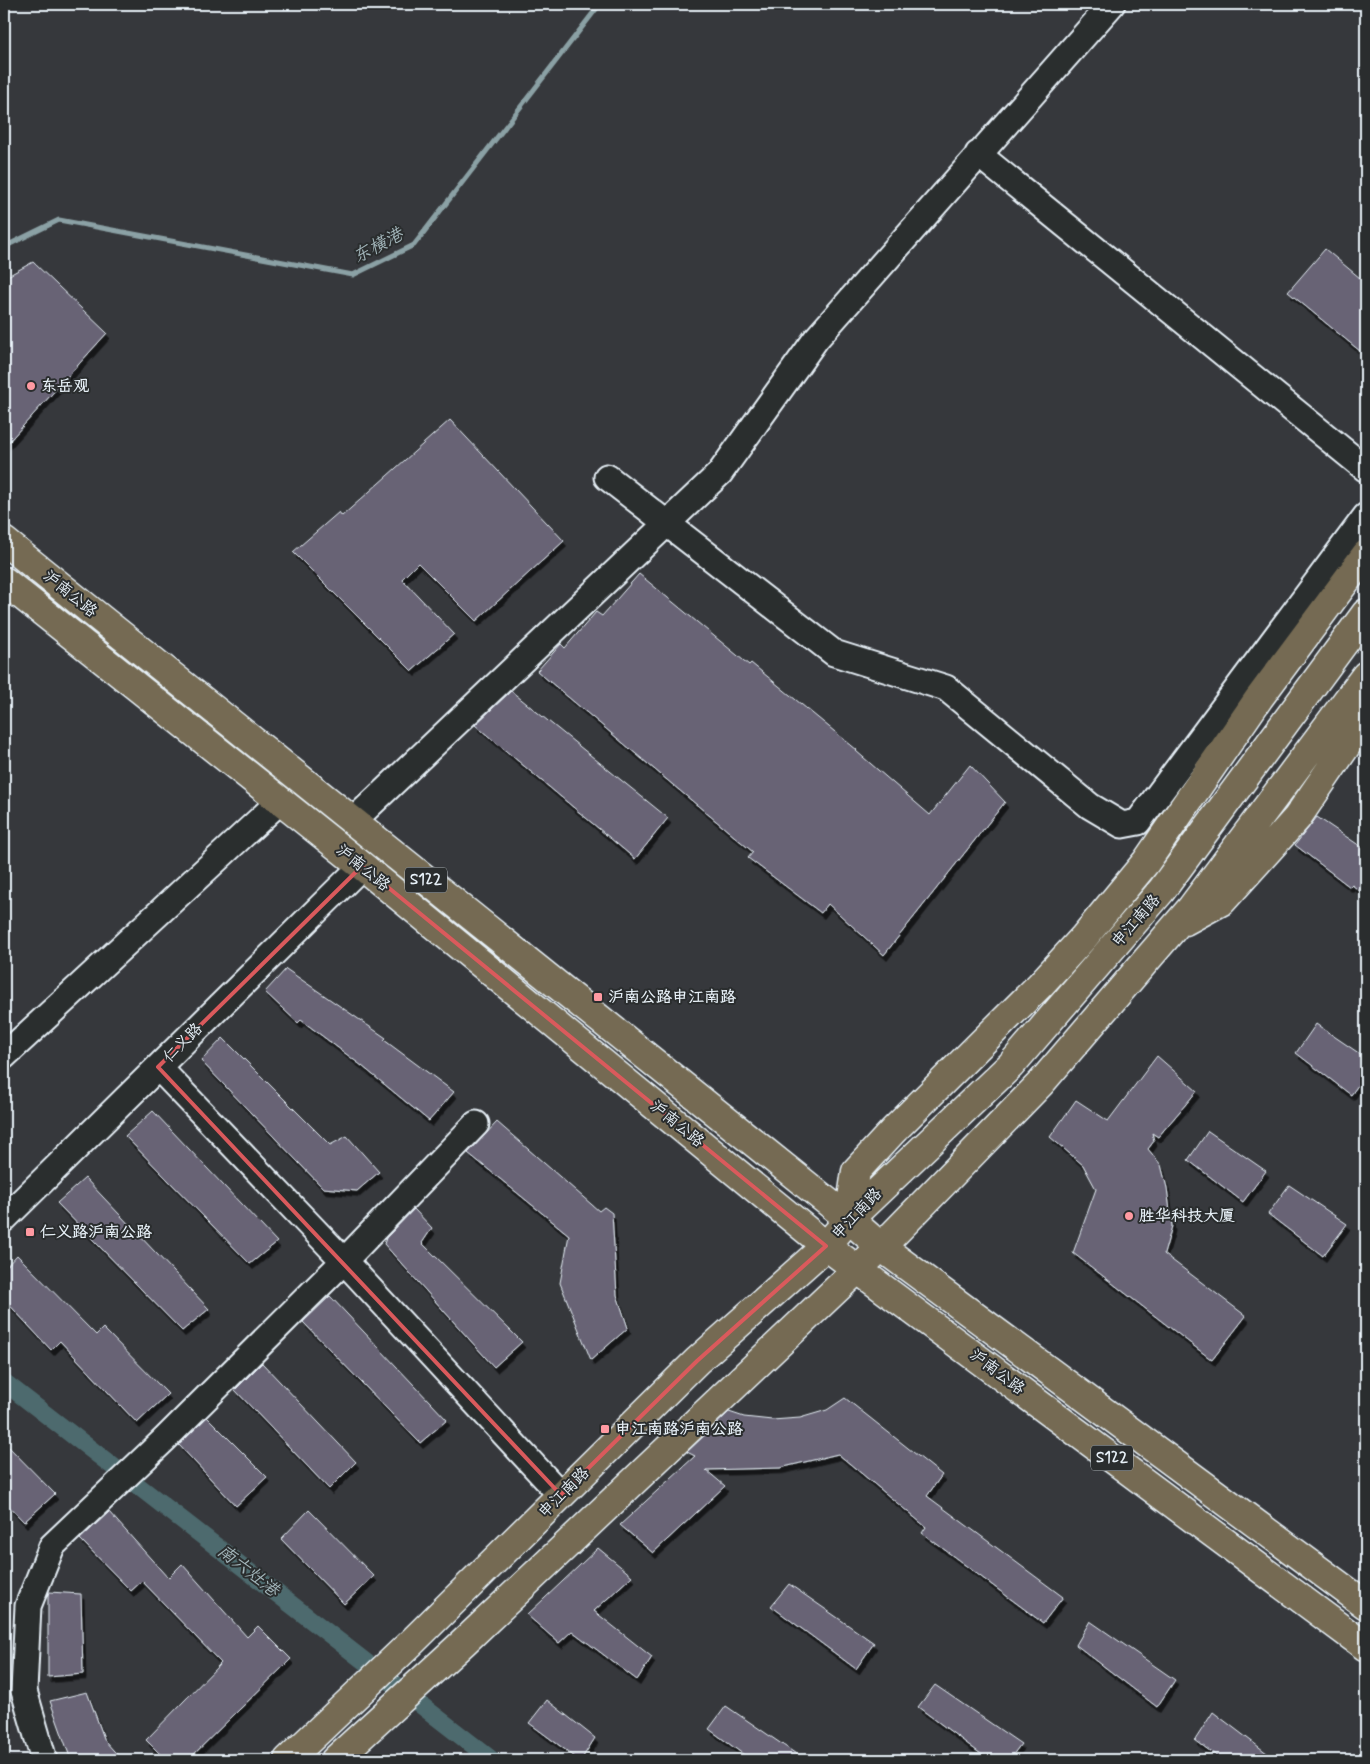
<svg xmlns="http://www.w3.org/2000/svg" width="1370" height="1764" font-family="Mynerve,'LXGW WenKai TC',sans-serif">
<style>
.lines{fill:none;stroke-linecap:round;stroke-linejoin:round}
.stream{stroke:#8ba1a5;stroke-width:5}
.canal{stroke:#4d6b6e;stroke-width:18}
.building{fill:#676375;stroke:#e8f1f8;filter:url(#shadow)}
.minor-casing{stroke:#e8f1f8;stroke-width:29}
.major-casing{stroke:#e8f1f8;stroke-width:31}
.minor{stroke:#2a2d2e;stroke-width:25}
.major{stroke:#746b52;stroke-width:28}
.marked{fill:none;stroke:#da5a5c;stroke-width:4;stroke-linejoin:round}
.poi-dot{fill:#ff9aa2;stroke:#2a2d2e;stroke-width:2}
.labels{text-anchor:middle;dominant-baseline:central;stroke-width:4;stroke-linejoin:round;paint-order:stroke}
.shield{fill:#2a2d2e;stroke:#afb6bb;stroke-width:1}
.shield-label{font-size:15px;font-weight:bold;fill:#e8f1f8}
.poi-label{font-size:16px;font-weight:bold;fill:#e8f1f8;stroke:#2a2d2e;text-anchor:start}
.street-label{font-size:16px;fill:#e8f1f8;stroke:#2a2d2e}
.water-label{font-size:18px;font-style:italic;fill:#a2b5ba;stroke:#2a2d2e}
</style>
<defs>
<filter id="shadow"><feDropShadow dx="3" dy="5.5" stdDeviation="0" flood-color="#0009"/></filter>
</defs>
<rect width="100%" height="100%" fill="#36383c"/>
<filter id="ink" filterUnits="userSpaceOnUse"><feTurbulence type="fractalNoise" baseFrequency=".02" numOctaves="2"/><feDisplacementMap in="SourceGraphic" scale="10" xChannelSelector="R" yChannelSelector="G"/><feConvolveMatrix kernelMatrix="1 2 1 2 8 2 1 2 1" color-interpolation-filters="sRGB"/></filter>
<g filter="url(#ink)">
<g class="lines">
<path class="stream" d="M4 247 59 220 353 275 414 245 600 4"/>
<path class="canal" d="M4 1382 492 1760"/>
</g>
<path class="building" d="M1325 249 1366 283V356L1288 292Z
M33 262 107 333 4 447V278Z
M450 420 564 541 476 621 418 563 402 579 454 634 412 671 293 552 339 512 342 516Z
M639 574 749 665 751 663 857 750 856 751 930 815 970 765 1005 802 884 955 828 904 821 913 748 858 753 852 537 671 561 644 565 648 596 612 602 616Z
M511 691 668 818 635 859 475 725Z
M1317 817 1366 850V896L1352 885 1350 887 1295 845Z
M286 969 386 1038 384 1040 454 1092 429 1121 362 1066 301 1020 298 1023 265 992Z
M1316 1024 1366 1058V1074L1351 1095 1296 1053Z
M223 1038 330 1145 347 1136 379 1172 357 1191 323 1188 201 1061Z
M1157 1056 1197 1091 1158 1137 1152 1133 1154 1141 1148 1149 1161 1165 1167 1188 1172 1226 1164 1254 1246 1316 1212 1360 1073 1253 1096 1189 1083 1165 1050 1137 1076 1100 1108 1121Z
M153 1111 277 1242 250 1264 125 1136Z
M497 1122 599 1211 604 1207 612 1213 617 1295 628 1328 591 1360 560 1283 569 1235 468 1153Z
M1208 1131 1266 1171 1243 1202 1188 1160Z
M85 1178 209 1309 182 1331 57 1203Z
M1289 1185 1347 1224 1323 1256 1268 1214Z
M414 1209 432 1228 422 1243 522 1342 494 1367 384 1244 386 1238Z
M17 1255 96 1335 103 1328 168 1394 137 1423 60 1341 51 1350 4 1299V1269Z
M330 1296 447 1420 420 1443 303 1322Z
M262 1363 356 1462 329 1489 235 1390Z
M845 1398 942 1475 927 1496 1063 1597 1043 1623 922 1533 926 1527 838 1454 780 1468 706 1470 725 1486 653 1553 620 1525 695 1456 687 1452 729 1412 744 1417 772 1420 800 1418 827 1410Z
M207 1417 267 1477 236 1506 179 1445Z
M4 1442 55 1494 24 1522 4 1501Z
M309 1510 374 1576 344 1604 281 1539Z
M109 1512 168 1578 182 1564 247 1637 258 1626 291 1659 188 1760H166L146 1740 221 1663 142 1581 131 1591 80 1539Z
M598 1548 632 1576 594 1611 652 1657 637 1680 572 1631 559 1643 527 1615Z
M789 1584 874 1643 856 1669 771 1606Z
M49 1592 81 1594 83 1674 48 1677V1595Z
M1090 1621 1175 1680 1157 1707 1076 1645Z
M935 1685 1021 1744 1009 1760H989L918 1707Z
M87 1692 105 1741 122 1760H71L50 1701Z
M547 1700 595 1738 581 1760H579L529 1723Z
M726 1706 805 1760H751L709 1729Z
M1213 1712 1276 1760H1222L1195 1740Z"/>
<g class="lines">
<g class="minor-casing">
<path id="minor" d="M978 154 1366 469
M607 477 834 653 946 688 1090 806 1122 825 1138 822 1366 516
M353 821 720 473 816 339 1112 4
M4 1056 280 801
M158 1067 344 1261 561 1495
M4 1219 362 866
M44 1760 24 1691 28 1606 52 1546 165 1439 344 1261 476 1124"/>
</g>
<g class="major-casing">
<path id="major" d="M4 541 849 1219 881 1247 1366 1605
M4 581 362 866 826 1246 1366 1647
M1185 921 1222 901 1297 818 1366 717
M849 1219 856 1171 893 1131 1040 985 1084 937 1146 862 1259 698 1366 554
M288 1760 411 1643 697 1361 826 1246 849 1219 1011 1065 1161 891 1366 613
M335 1760 464 1642 881 1247 1041 1083 1192 907 1366 675"/>
</g>
<use href="#minor" class="minor"/>
<use href="#major" class="major"/>
</g>
</g>
<path class="marked" d="M362 866 826 1246 697 1361 561 1495 158 1067Z"/>
<g class="poi-dot">
<circle cx="31" cy="386" r="5"/>
<rect x="593" y="992" width="10" height="10" rx="2.5"/>
<circle cx="1129" cy="1216" r="5"/>
<rect x="25" y="1227" width="10" height="10" rx="2.5"/>
<rect x="600" y="1424" width="10" height="10" rx="2.5"/>
</g>
<g class="labels">
<g class="shield">
<rect x="405" y="867.5" width="42" height="25" rx="4"/>
<rect x="1091" y="1445.5" width="42" height="25" rx="4"/>
</g>
<g class="shield-label">
<text x="426" y="880">S122</text>
<text x="1112" y="1458">S122</text>
</g>
<g class="poi-label">
<text x="41" y="386">东岳观</text>
<text x="608" y="997">沪南公路申江南路</text>
<text x="1139" y="1216">胜华科技大厦</text>
<text x="40" y="1232">仁义路沪南公路</text>
<text x="615" y="1429">申江南路沪南公路</text>
</g>
<g class="street-label">
<text transform="translate(70 594) rotate(39)">沪南公路</text>
<text transform="translate(363 868) rotate(39)">沪南公路</text>
<text transform="translate(1136 921) rotate(-49)">申江南路</text>
<text transform="translate(183 1043) rotate(-45)">仁义路</text>
<text transform="translate(677 1124) rotate(39)">沪南公路</text>
<text transform="translate(857 1214) rotate(-46)">申江南路</text>
<text transform="translate(997 1372) rotate(37)">沪南公路</text>
<text transform="translate(564 1493) rotate(-45)">申江南路</text>
</g>
<g class="water-label">
<text transform="translate(378 246) rotate(-28)">东横港</text>
<text transform="translate(248 1571) rotate(38)">南六灶港</text>
</g>
</g>
<rect width="1370" height="1764" fill="none" stroke="#2a2d2e" stroke-width="20"/>
<rect x="10" y="10" width="1350" height="1744" fill="none" stroke="#e8f1f8" stroke-width="2" filter="url(#ink)"/>
</svg>
